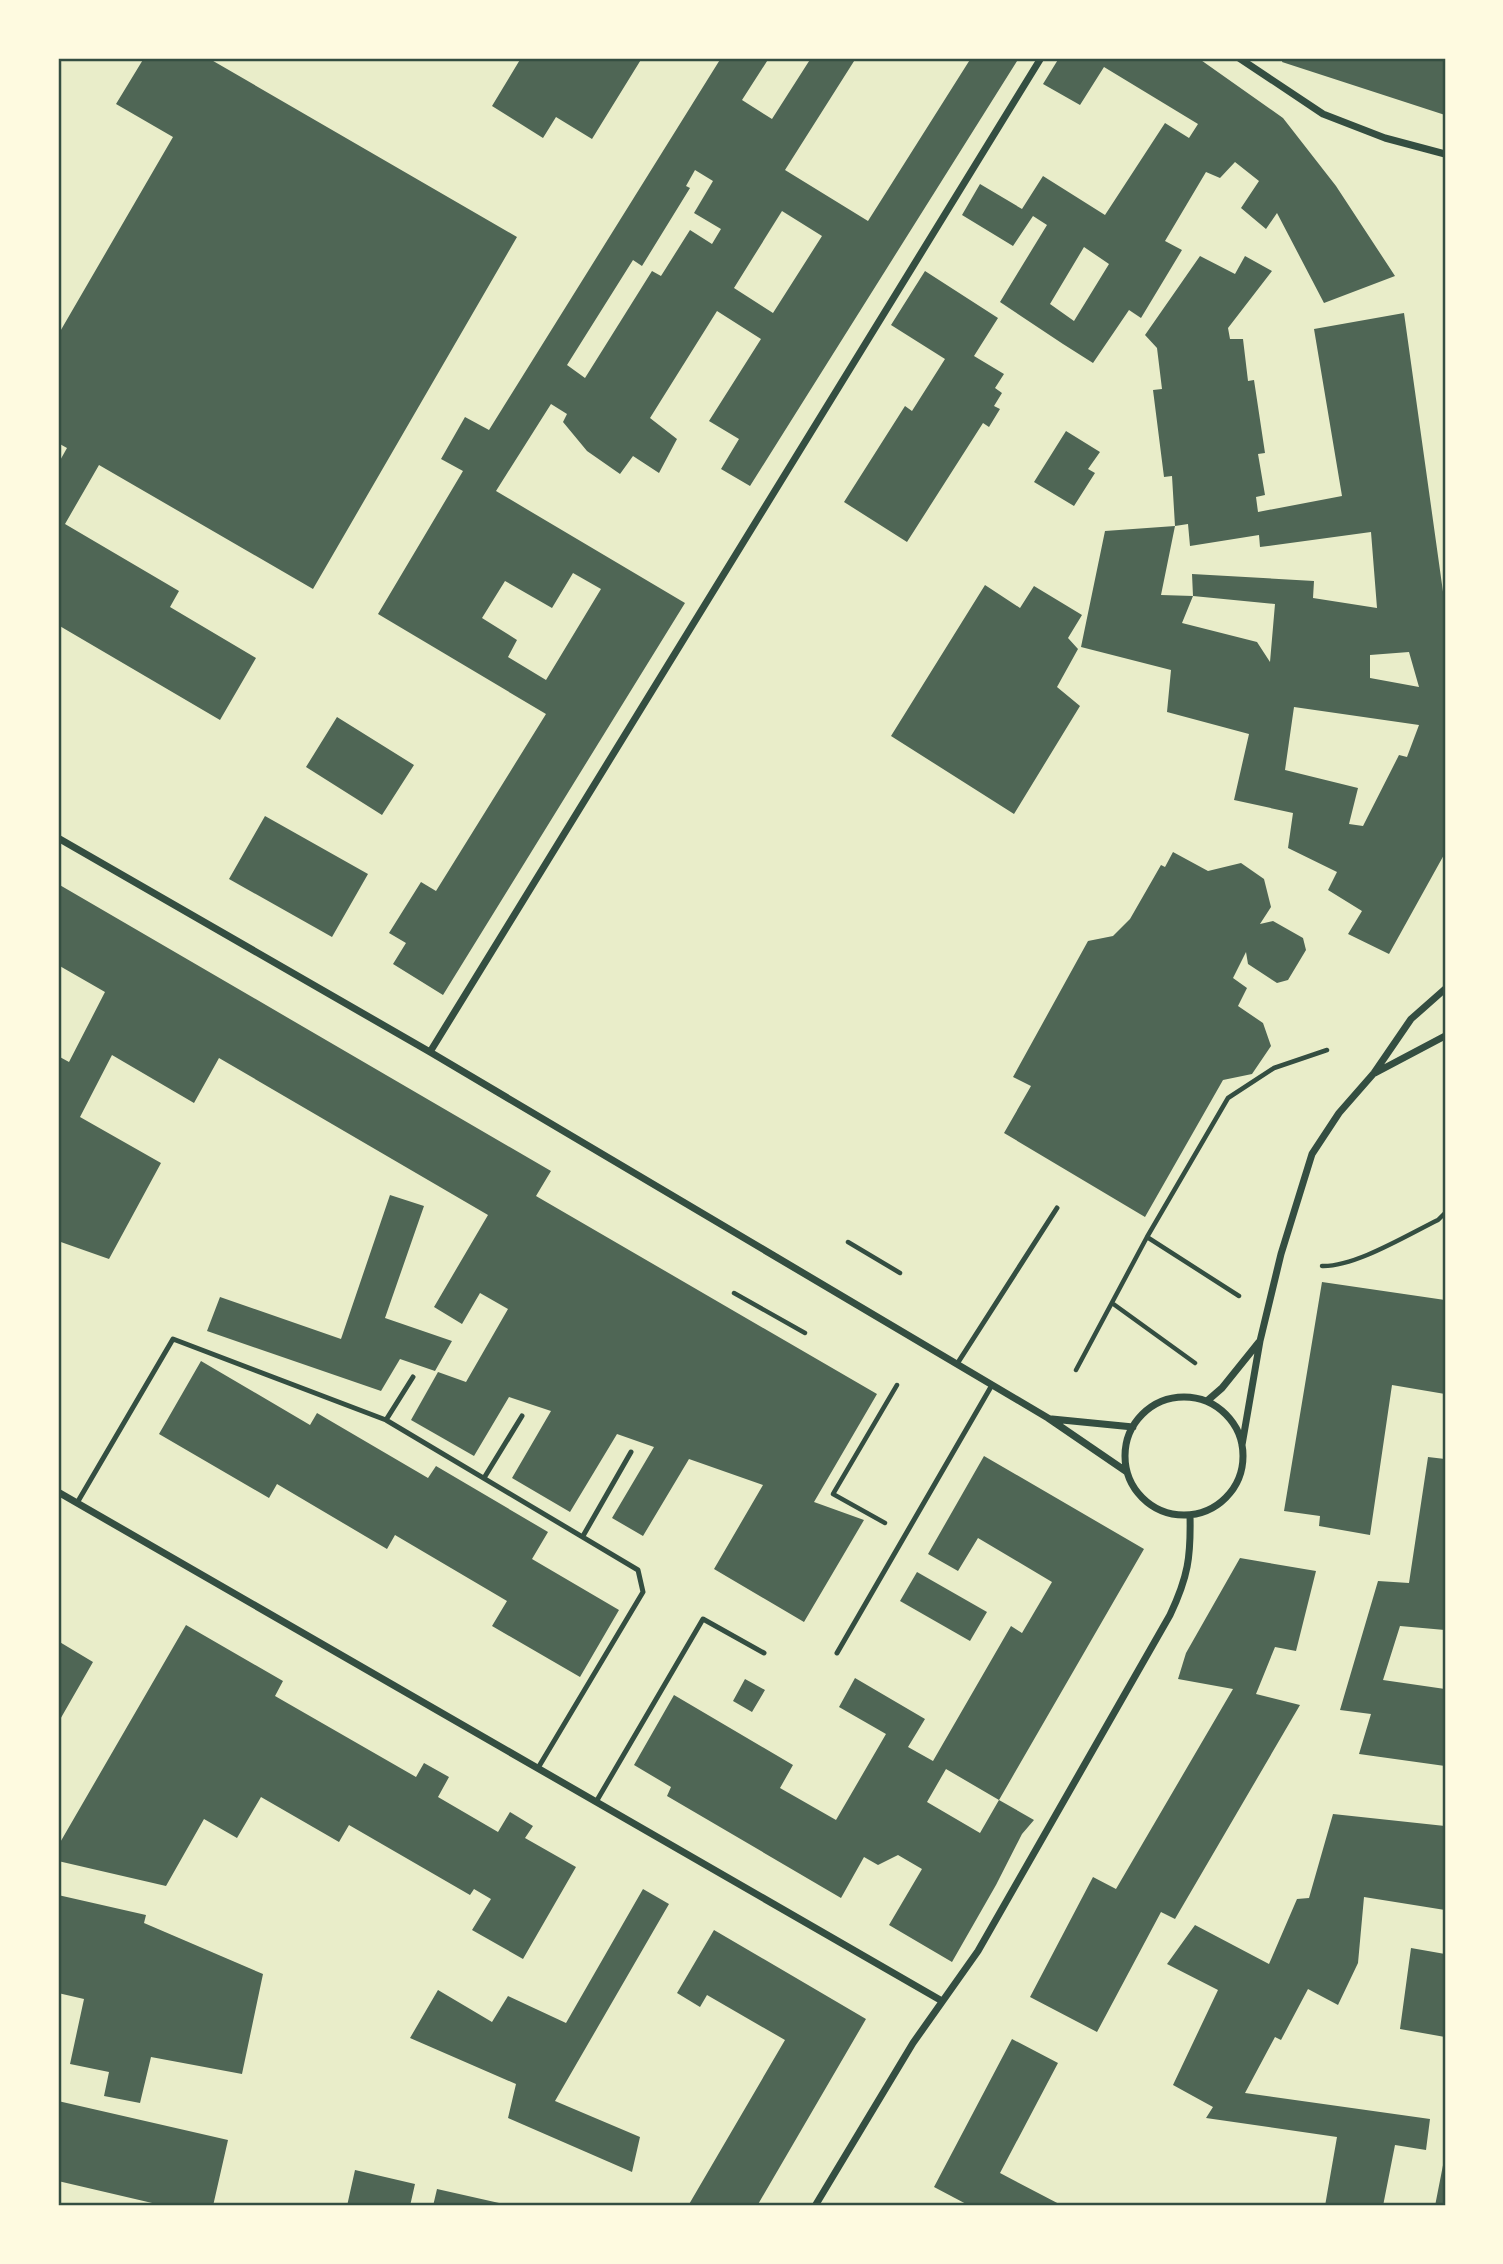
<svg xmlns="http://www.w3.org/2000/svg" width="1503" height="2264" font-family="Manrope,sans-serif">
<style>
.building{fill:#4f6655;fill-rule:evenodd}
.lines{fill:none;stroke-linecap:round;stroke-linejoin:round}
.path{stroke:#344e41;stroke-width:4.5}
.service{stroke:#344e41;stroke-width:5}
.minor{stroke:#344e41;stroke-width:7}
.neatline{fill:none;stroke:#344e41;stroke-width:2.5}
</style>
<rect width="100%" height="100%" fill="#e9edc9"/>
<path class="building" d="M144 58H208L517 237 313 589 99 465 65 524 179 591 170 607 256 658 220 720 58 625V464L67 448 58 443V335L173 137 116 104Z
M521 58H642L592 139 556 117 543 138 492 106Z
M721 58H769L742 100 772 119 811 58H856L785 170 868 221 971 58H1019L750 486 721 469 739 439 709 421 761 339 717 311 650 418 677 439 659 473 633 456 620 474 587 451 563 422 567 414 551 404 496 491 685 603 443 995 393 964 406 943 389 933 421 882 436 891 546 714 378 614 463 471 441 459 465 417 489 430ZM695 170 713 181 694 213 721 229 712 244 690 230 661 276 652 271 585 378 567 365 633 260 642 266 690 188 686 186ZM782 211 822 236 773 313 734 288ZM573 573 601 589 546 680 508 657 517 640 482 618 505 581 552 608Z
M1059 58H1198L1283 118 1336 186 1395 276 1324 303 1277 213 1266 229 1241 208 1259 181 1235 162 1220 178 1206 172 1165 241 1182 250 1141 318 1129 310 1093 363 1063 344 1000 302 1047 225 1033 216 1013 246 962 215 980 184 1022 209 1043 176 1105 215 1165 123 1189 138 1198 124 1104 67 1080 105 1043 84ZM1084 247 1109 264 1074 321 1050 304Z
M1283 58H1445V115L1282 62Z
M1200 256 1235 274 1245 256 1272 271 1228 328 1230 339H1243L1248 381 1254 380 1265 453 1258 454 1265 495 1256 497 1258 512 1342 496 1314 329 1404 313 1445 606V853L1389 954 1348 934 1362 911 1328 890 1337 872 1288 848 1293 813 1234 800 1249 734 1167 712 1171 670 1081 647 1105 531 1175 526 1172 476 1164 477 1153 390 1162 389 1157 348 1145 335ZM1188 524 1190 546 1259 535 1260 547 1371 532 1377 608 1313 598 1314 581 1192 574 1193 596 1275 604 1270 662 1257 642 1182 623 1193 596 1161 595 1175 526ZM1409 652 1419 687 1370 678V655ZM1294 707 1419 725 1407 757 1399 755 1363 826 1349 824 1358 788 1285 770Z
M925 271 998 318 974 356 1004 374 995 388 1002 393 994 406 1000 409 989 427 983 423 907 542 844 502 905 406 912 411 945 359 891 325Z
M1066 431 1100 452 1088 469 1095 473 1074 506 1034 482Z
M985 585 1020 608 1034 586 1082 615 1068 638 1078 649 1057 687 1080 706 1014 814 891 736Z
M337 717 414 765 382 815 306 767Z
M265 816 368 874 332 937 229 879Z
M1173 852 1208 871 1241 863 1264 879 1271 907 1260 924 1273 921 1303 938 1306 950 1288 980 1277 983 1248 964 1246 952 1233 978 1247 988 1238 1006 1263 1023 1271 1046 1252 1074 1223 1080 1145 1217 1004 1133 1031 1086 1013 1077 1088 941 1113 936 1130 919 1161 865 1165 867Z
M58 884 551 1171 536 1196 877 1394 814 1502 864 1520 804 1622 714 1569 763 1485 689 1459 643 1536 612 1518 654 1447 617 1434 570 1512 512 1478 551 1411 509 1397 474 1456 411 1420 438 1372 466 1382 508 1309 480 1293 462 1324 434 1307 488 1215 219 1058 194 1103 112 1055 80 1117 161 1163 109 1259 58 1241V1056L69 1062 105 992 58 965Z
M390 1195 424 1206 385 1318 452 1341 435 1371 400 1359 381 1391 207 1331 220 1297 341 1339Z
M1322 1282 1445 1300V1394L1392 1385 1370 1535 1319 1526 1320 1516 1284 1511Z
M201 1361 310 1425 317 1413 428 1478 436 1466 548 1532 532 1559 619 1610 580 1677 492 1626 507 1601 395 1535 387 1549 277 1484 269 1498 159 1434Z
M984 1456 1144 1549 999 1800 1034 1820 1022 1834 996 1885 952 1962 889 1925 922 1869 898 1855 878 1865 864 1857 841 1898 667 1796 671 1787 634 1765 674 1695 793 1765 780 1788 836 1820 886 1734 839 1707 855 1678 925 1719 908 1747 933 1761 1011 1626 1022 1633 1052 1582 978 1538 958 1571 928 1554ZM946 1769 999 1800 980 1833 927 1802Z
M1428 1457 1445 1459V1630L1400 1626 1383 1680 1445 1689V1766L1359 1754 1371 1714 1340 1710 1378 1581 1409 1583Z
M1240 1558 1316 1571 1296 1651 1275 1647 1256 1694 1300 1705 1175 1919 1161 1912 1097 2032 1030 1997 1093 1877 1116 1889 1233 1689 1178 1679 1186 1653Z
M917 1572 987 1612 970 1641 900 1601Z
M186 1625 283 1681 275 1696 416 1777 424 1763 449 1777 438 1797 498 1832 510 1812 533 1826 525 1838 576 1867 523 1959 472 1930 491 1899 474 1889 470 1895 349 1825 339 1842 261 1797 237 1838 204 1819 166 1886 58 1861V1846Z
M58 1641 93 1662 58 1723Z
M745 1679 765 1690 752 1712 733 1701Z
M1333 1814 1445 1826V1910L1364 1897 1358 1963 1338 2005 1308 1989 1281 2040 1275 2037 1245 2093 1430 2119 1426 2150 1395 2145 1383 2206H1325L1337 2137 1206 2118 1213 2107 1173 2085 1218 1990 1167 1964 1195 1925 1269 1964 1297 1899 1309 1898Z
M643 1889 669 1904 555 2101 640 2137 632 2172 508 2118 516 2084 410 2038 438 1990 492 2022 508 1996 566 2023Z
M58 1895 146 1915 144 1923 263 1974 242 2074 151 2057 140 2103 104 2096 109 2072 70 2064 84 1999 58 1993Z
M714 1930 866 2019 757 2206H688L785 2040 707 1995 700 2007 677 1993Z
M1411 1948 1445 1954V2037L1400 2029Z
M1012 2039 1058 2063 1000 2173 1063 2206H970L934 2187Z
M58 2101 228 2140 213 2206H165L58 2181Z
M1444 2160 1445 2206H1435Z
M355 2170 415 2184 410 2206H347Z
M437 2189 508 2205V2206H433Z"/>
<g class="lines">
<path class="path" d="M1147 1237 1239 1296
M848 1242 900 1273
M1322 1266C1355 1267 1407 1235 1438 1220L1445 1213
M734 1293 805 1333
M1112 1303 1195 1363
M1076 1370 1147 1237 1228 1098 1274 1068 1327 1050
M885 1523 833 1494 897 1385"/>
<path class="service" d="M957 1364 1057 1208
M386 1420 413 1377
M484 1478 522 1416
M77 1503 173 1339 386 1420 638 1570 643 1592 538 1768
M583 1536 631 1452
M837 1653 992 1385
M596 1802 703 1619 764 1653"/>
<path class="minor" d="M1239 58 1323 114 1385 138 1445 154
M58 838 430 1052 1048 1418 1127 1472
M430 1052 1041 58
M1375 1073 1445 1036
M1125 1456a59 59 0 1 1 118 0a59 59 0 1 1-118 0Z
M1207 1401 1222 1388 1259 1342
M1052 1419 1133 1427
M1242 1445 1260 1341 1281 1254 1312 1154 1339 1113 1374 1073 1411 1019 1445 989
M58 1492 942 2001
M815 2206 913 2043 978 1951 1170 1615C1188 1577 1191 1557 1190 1515"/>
</g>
<rect width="1503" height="2264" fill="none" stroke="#fefae0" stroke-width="119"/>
<rect x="60" y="60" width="1384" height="2144" class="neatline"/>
</svg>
